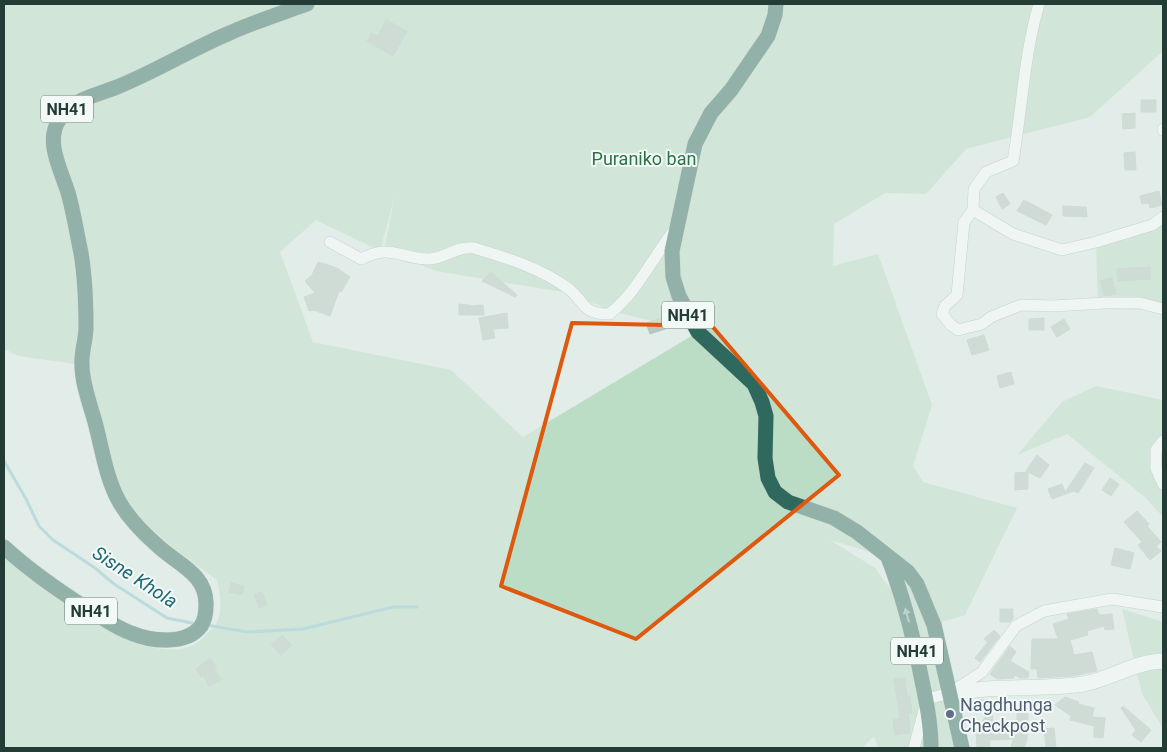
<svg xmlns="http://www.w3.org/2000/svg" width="1167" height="752" font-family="Roboto,sans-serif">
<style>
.green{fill:#bcddc5;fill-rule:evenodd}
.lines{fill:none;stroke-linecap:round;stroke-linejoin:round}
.stream{stroke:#8cc6d0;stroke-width:3}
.building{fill:#b8c7c1;stroke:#b5c6bf}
.street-casing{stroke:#a5b4af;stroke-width:12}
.secondary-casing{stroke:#a1b8b0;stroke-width:16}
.highway-casing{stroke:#c1c9c7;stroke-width:16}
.street{stroke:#fff;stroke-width:11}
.secondary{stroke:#fff;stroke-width:15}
.highway{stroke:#2f695d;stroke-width:15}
.oneway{fill:#91b1aa}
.marked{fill:none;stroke:#de580e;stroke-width:4;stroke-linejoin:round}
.service-dot{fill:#5c6f8a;stroke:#f3f9f6;stroke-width:2}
.labels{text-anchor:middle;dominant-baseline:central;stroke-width:4;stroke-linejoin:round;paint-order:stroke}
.shield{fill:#f3f9f6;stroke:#617570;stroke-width:1}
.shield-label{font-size:16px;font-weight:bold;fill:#233d36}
.park-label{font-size:18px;fill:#2d7348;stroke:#f3f9f6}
.service-label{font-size:18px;fill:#4e5e75;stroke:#f3f9f6;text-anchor:start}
.water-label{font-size:19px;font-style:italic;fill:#1e6978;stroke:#f3f9f6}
</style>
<rect width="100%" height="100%" fill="#e2ece8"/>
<path class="green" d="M4 4H1163V51L1090 117 966 149 926 194 885 193 834 224 833 266 878 254 932 405 913 466 923 482 1017 508 965 615 942 622 950 693 967 748H878L874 736 862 748H4V555C23 571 42 589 63 603 94 625 172 673 205 636 208 632 215 627 217 622 223 608 220 594 217 580L171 546 144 522 127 503 117 479 82 365 19 356 4 349ZM395 195 384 250 436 271 563 292 619 313 698 332 523 437 451 370 313 342 280 252 316 220 380 251ZM830 540 888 557 889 587 875 568Z
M1163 217V310L1098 309 1096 242Z
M1096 386 1163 400V517L1145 497 1067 434 1017 455 1062 402Z
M1122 609 1163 622V728L1142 694Z"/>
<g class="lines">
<path class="stream" d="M4 461 26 499 39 526 53 540 95 568 114 584 167 618 197 624
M206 625 247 632 303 629 393 607H417"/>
</g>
<path class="building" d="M386 20 407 31 393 56 367 41 371 33 378 36Z
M1141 100H1156V112H1141Z
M1135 113V128L1123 129 1122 114Z
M1135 152 1136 170H1125L1124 153Z
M1159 191 1162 205 1150 208 1149 203 1142 204 1140 196Z
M1003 193 1010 204 1002 209 996 197Z
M1023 201H1026L1052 215 1046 225 1017 211Z
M1063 206 1086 207 1087 217 1063 216Z
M318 262 337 268 350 277 341 292 339 291 330 316 313 310 309 311 304 297 315 293 305 281 312 275Z
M1150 267 1151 279 1118 281 1117 269Z
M491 272 517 295 515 297 482 281Z
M1112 278 1116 294 1104 296 1100 281Z
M459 304 469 305V306L483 305 484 315H459Z
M507 313 508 328 493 329 495 338 483 340 479 318Z
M664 317 668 328 650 334 646 323Z
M1044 318V330H1029V319Z
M1064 319 1070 329 1057 337 1051 327Z
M984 335 989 350 972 355 967 340Z
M1011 372 1014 384 1000 388 997 376Z
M1037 455 1049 465 1040 478 1026 471Z
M1085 463 1094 468 1078 493 1074 491 1052 499 1048 489 1062 484 1065 492Z
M1028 472V489L1015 490V473Z
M1110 478 1119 484 1111 496 1102 490Z
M1137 511 1149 524 1147 526 1161 542 1156 546 1161 551 1150 560 1138 545 1142 542 1124 522Z
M1115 548 1134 553 1130 569 1111 565Z
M231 583 244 586 242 595 229 592Z
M262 592 267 605 259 608 254 594Z
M1000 609H1013V619L1010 622H1000Z
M1097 609 1099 615 1112 614 1114 629 1105 630 1104 626 1087 631 1088 635 1070 640 1074 655 1092 652 1097 671 1073 676 1038 678 1037 669H1031L1032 639H1058L1053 624 1069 619 1067 614Z
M994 630 1000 636 980 662 975 658 988 642 984 639Z
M282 635 292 645 281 655 271 645Z
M1010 646 1016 652 1010 661 1029 672 1028 678H1020L1015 675 1014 678 997 679 990 674Z
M210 658 216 666 214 667 221 680 209 686 203 675 201 677 196 669Z
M905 678 907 696H910L912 713H908L910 733 895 735 893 720 900 719 894 679Z
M1065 697 1079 702 1078 704 1094 708 1092 717 1105 718 1103 738 1094 737V726L1070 720 1071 716 1055 705Z
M978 700H992L993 729H1017V713L1028 714 1027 740 1024 748H1011L1013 739 990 740V748H977L976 729 992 709H978Z
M1123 706 1151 730 1141 742 1132 735 1136 730 1121 708Z
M1054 728 1056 746 1046 747 1044 729Z"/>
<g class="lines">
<g class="street-casing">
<path id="street" d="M1163 129V130
M973 210 974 189 986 172 1013 161C1022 109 1024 55 1039 4
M1163 217 1152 225 1096 242 1062 250 1013 234 973 210 964 222 957 295 945 306 942 314 951 325 958 330 982 324 991 317 1021 305 1054 306 1104 303H1140L1163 309
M330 242 361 259C392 243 399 259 429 259 444 259 456 246 474 248 507 258 541 268 569 289 586 303 582 314 609 314 636 294 654 255 676 228
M1163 441 1156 450V468L1163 484
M914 748 927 699 950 693 982 672 1016 626 1044 611 1112 599 1163 607"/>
</g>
<g class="secondary-casing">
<path id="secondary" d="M950 693C969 691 988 688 1007 688 1032 687 1058 688 1083 684 1112 679 1133 662 1163 661"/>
</g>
<g class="highway-casing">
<path id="highway" d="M776 4 775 15 768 36 731 90 711 113 695 144 672 251 673 277 679 296 698 332 754 384 762 402 766 416 765 458 768 478 775 492 788 502 834 518 857 532 908 572 917 584 934 625 962 748
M4 547C30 571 59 591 89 610 103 618 116 628 131 633 150 641 186 646 201 626 205 620 206 611 206 605 207 574 177 564 158 546 143 533 130 520 120 503 106 479 102 448 95 422 90 404 82 383 82 365 81 352 86 340 86 328 86 303 85 277 81 253 77 234 74 215 69 196 63 173 44 143 59 120 73 98 95 96 117 87 157 71 193 48 232 32 257 21 282 13 307 4
M888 557C903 596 913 635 921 676 926 700 931 723 931 748"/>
</g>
<use href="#street" class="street"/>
<use href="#secondary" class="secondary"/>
<use href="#highway" class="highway"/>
</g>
<defs><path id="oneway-solid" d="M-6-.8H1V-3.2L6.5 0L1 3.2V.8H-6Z" transform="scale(1.25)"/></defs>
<use class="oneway" href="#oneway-solid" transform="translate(907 615) rotate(-105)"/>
<path d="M0 0H1167V752H0ZM572 323 712 326 839 475 636 639 501 586Z" fill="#e2ece8" fill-opacity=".55" fill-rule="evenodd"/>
<path class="marked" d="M572 323 712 326 839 475 636 639 501 586Z"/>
<circle class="service-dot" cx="950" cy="714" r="5"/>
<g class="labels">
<g class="shield">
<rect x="41" y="95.5" width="52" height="27" rx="4"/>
<rect x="662" y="301.5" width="52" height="27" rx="4"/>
<rect x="65" y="597.5" width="52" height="27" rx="4"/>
<rect x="891" y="637.5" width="52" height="27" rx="4"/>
</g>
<g class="shield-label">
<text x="67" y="109">NH41</text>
<text x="688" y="315">NH41</text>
<text x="91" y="611">NH41</text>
<text x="917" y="651">NH41</text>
</g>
<g class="park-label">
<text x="644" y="158">Puraniko ban</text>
</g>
<g class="service-label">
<text x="960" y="704">Nagdhunga<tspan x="960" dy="21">Checkpost</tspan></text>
</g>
<g class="water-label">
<text transform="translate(135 577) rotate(33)">Sisne Khola</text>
</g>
</g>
<rect width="1167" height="752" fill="none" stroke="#233d36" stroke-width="10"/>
</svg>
